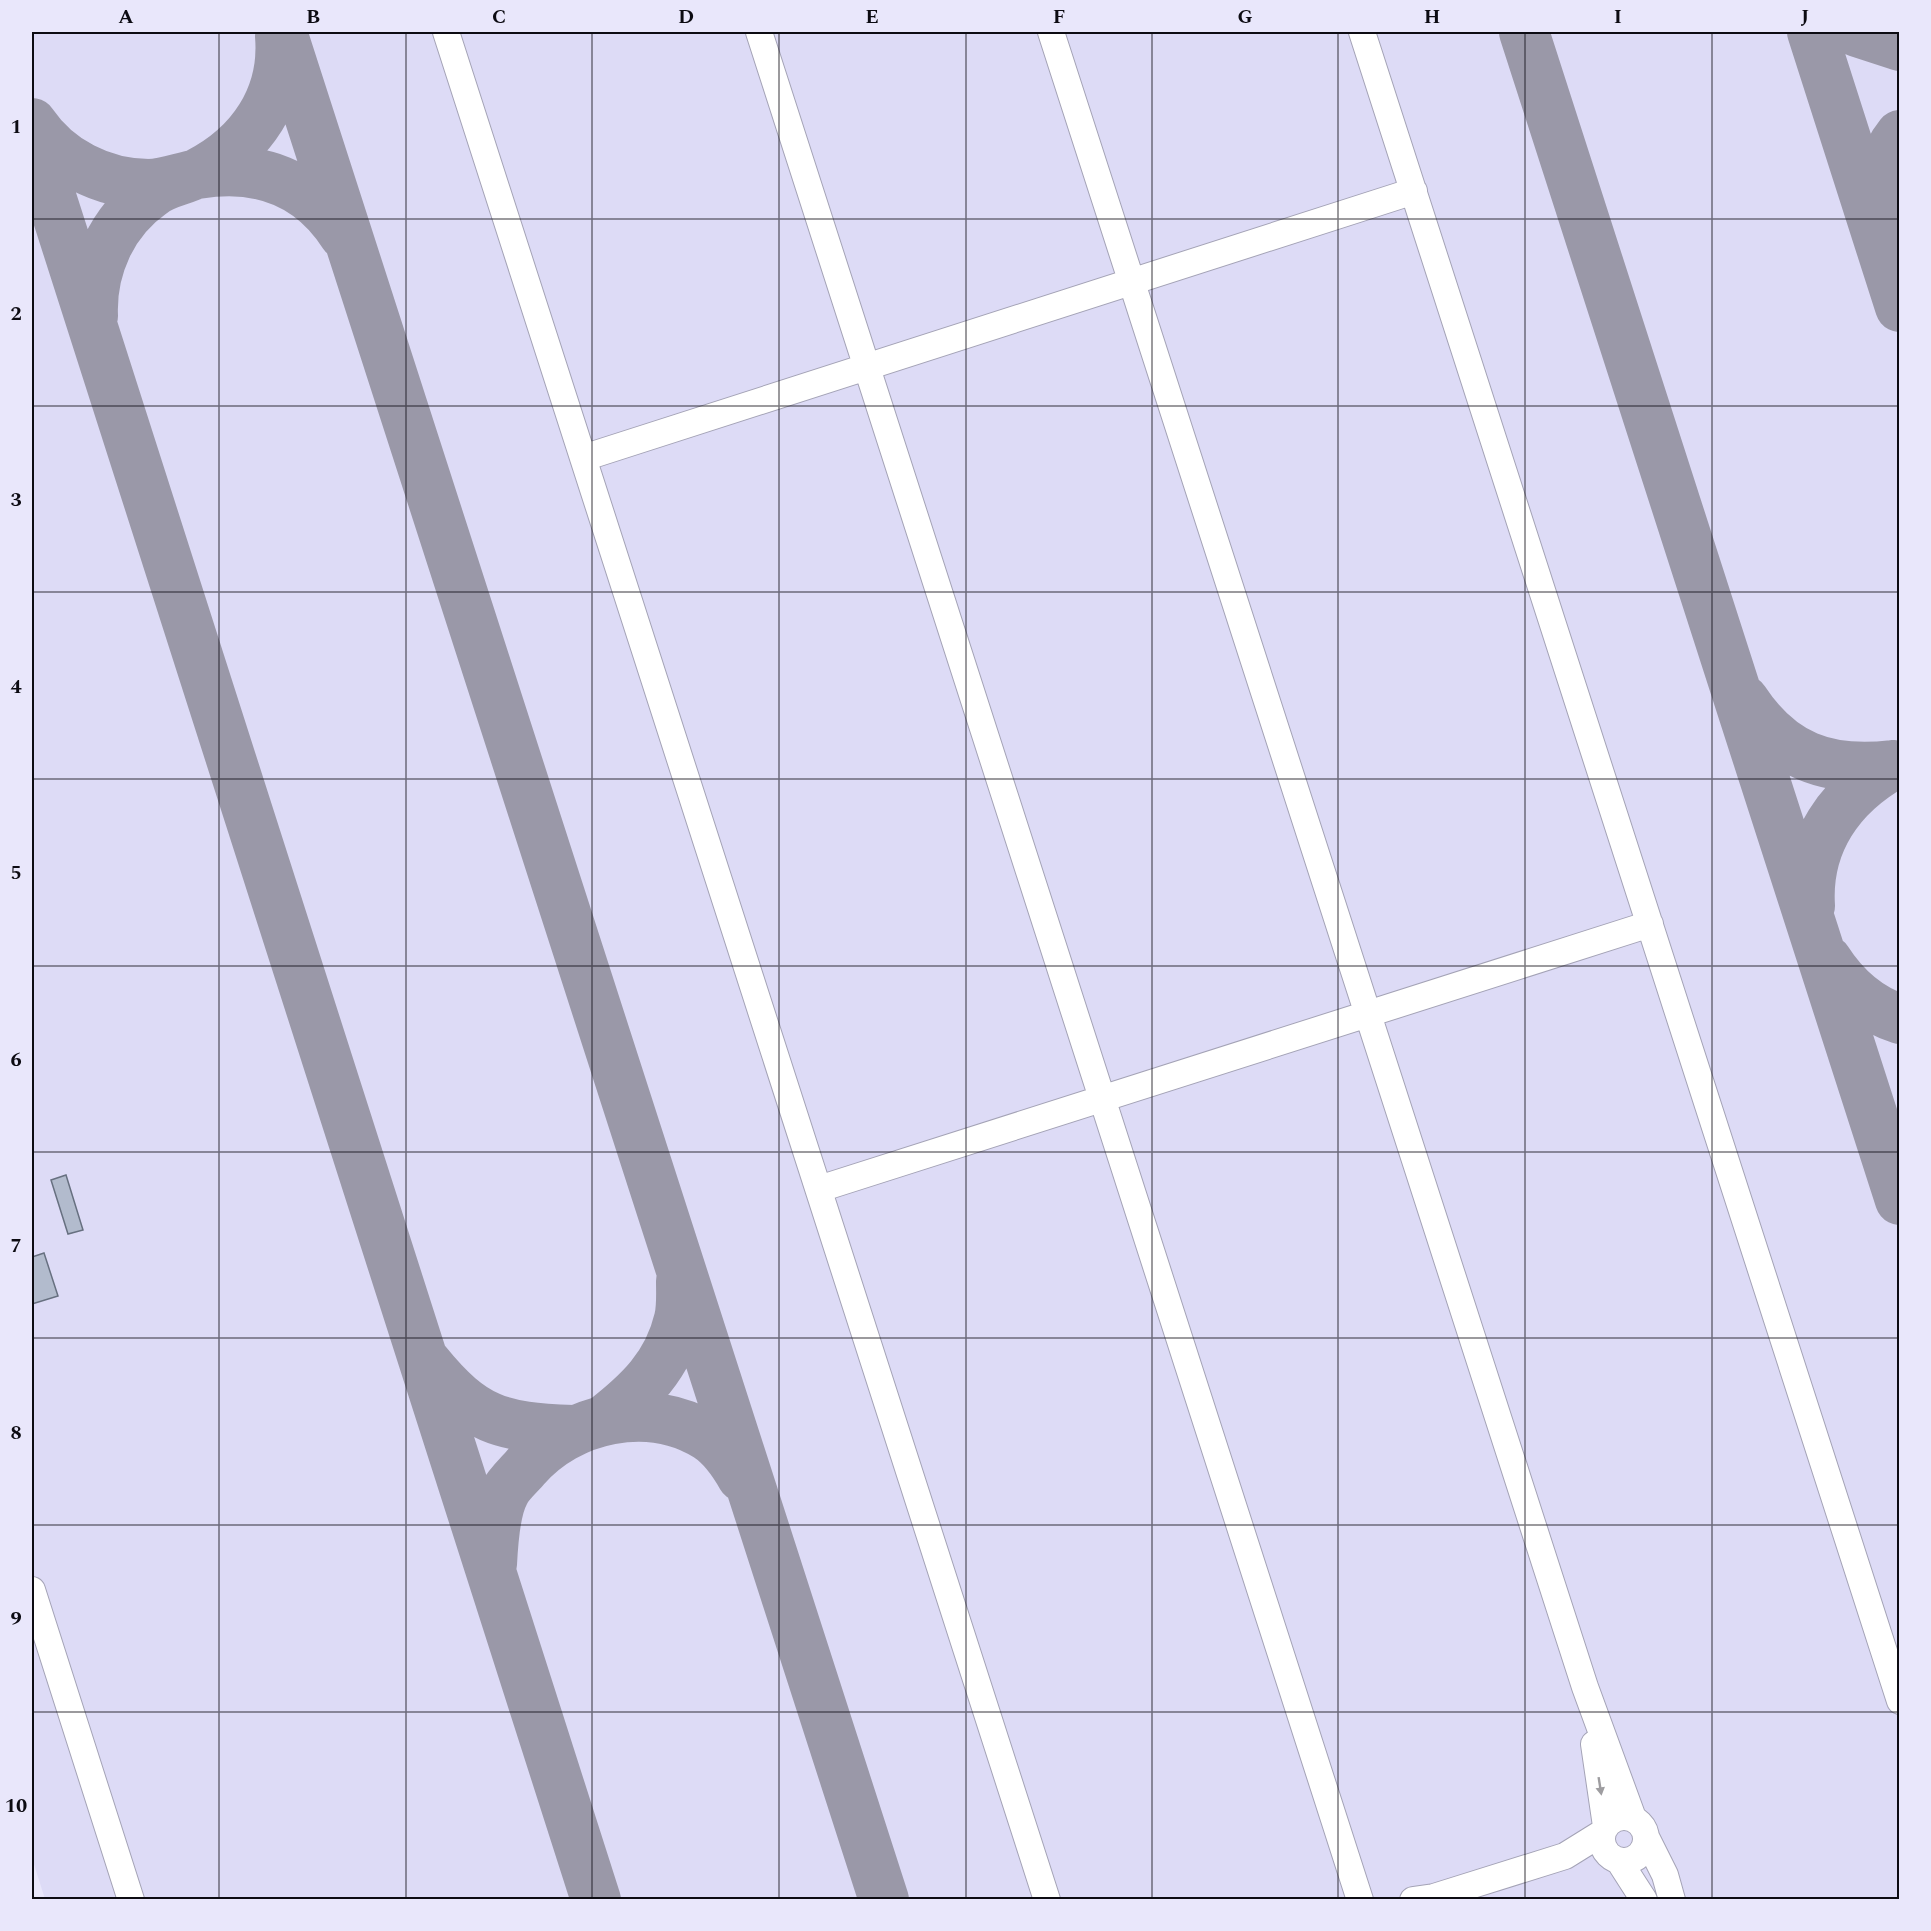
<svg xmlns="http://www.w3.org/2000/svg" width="1931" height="1931" font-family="Spectral,serif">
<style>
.built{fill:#dddbf6}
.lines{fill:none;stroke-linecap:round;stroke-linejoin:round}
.taxiway{stroke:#9a98a8;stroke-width:50}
.building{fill:#b2bbcd;stroke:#677080;stroke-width:1.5}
.minor-casing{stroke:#a4a3b6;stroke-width:28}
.minor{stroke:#fff;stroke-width:26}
.oneway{fill:#9e9da0}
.grid{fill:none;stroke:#0c0b12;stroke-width:1.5;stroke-opacity:0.55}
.neatline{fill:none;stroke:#0c0b12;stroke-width:2}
.grid-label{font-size:20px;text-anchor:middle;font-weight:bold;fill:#0c0b12}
</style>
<rect width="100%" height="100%" fill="#e9e7fb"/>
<path class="built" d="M32 32H1899V1899H45L32 1858Z"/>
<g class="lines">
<path class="taxiway" d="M282 32 884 1900
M1524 32 1900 1200
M1812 32 1900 307
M1857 32 1900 46
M32 123C58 161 102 184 149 184 166 183 181 177 198 174 258 164 310 182 344 235
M32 137 596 1900
M1877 221C1874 193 1882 157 1900 135
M93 316C91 268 112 221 152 193 166 182 183 181 198 173 251 146 285 97 280 36
M1744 700C1781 756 1827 773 1893 765
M1810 906C1806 843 1840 795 1893 765
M1827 960C1845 988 1869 1009 1900 1019
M426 1362C474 1421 500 1427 573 1430
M603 1421C639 1393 668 1366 679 1319 682 1307 681 1293 681 1281
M492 1564C493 1544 495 1510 505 1492 509 1484 519 1475 525 1468 569 1417 649 1400 707 1436 721 1445 734 1463 742 1477"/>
</g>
<path class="building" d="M66 1175 83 1230 68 1234 51 1180Z
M44 1253 58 1296 32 1304V1257Z"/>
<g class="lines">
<g class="minor-casing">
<path id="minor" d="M446 32 1047 1900
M759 32 1360 1900
M1051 32 1585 1687 1633 1818
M1362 32 1900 1701
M583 458 1414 191
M819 1189 1650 924
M32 1590 131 1900
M1594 1744 1606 1826
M1602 1839a22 22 0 1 1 44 0a22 22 0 1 1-44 0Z
M1647 1839 1665 1875 1672 1900
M1619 1861 1644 1900
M1413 1900 1434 1897 1565 1856 1602 1833"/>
</g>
<use href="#minor" class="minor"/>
</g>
<defs><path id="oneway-solid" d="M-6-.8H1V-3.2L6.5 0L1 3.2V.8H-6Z" transform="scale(1.5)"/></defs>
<use class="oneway" href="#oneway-solid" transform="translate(1600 1786) rotate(81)"/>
<path class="grid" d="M219 32V1900M406 32V1900M592 32V1900M779 32V1900M966 32V1900M1152 32V1900M1338 32V1900M1525 32V1900M1712 32V1900M32 219H1900M32 406H1900M32 592H1900M32 779H1900M32 966H1900M32 1152H1900M32 1338H1900M32 1525H1900M32 1712H1900"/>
<rect width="1931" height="1931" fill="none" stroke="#e9e7fb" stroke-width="66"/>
<rect x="33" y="33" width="1865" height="1865" class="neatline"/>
<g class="grid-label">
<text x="126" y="23">A</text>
<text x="313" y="23">B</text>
<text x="499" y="23">C</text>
<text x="686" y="23">D</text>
<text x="872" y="23">E</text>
<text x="1059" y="23">F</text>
<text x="1245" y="23">G</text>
<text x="1432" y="23">H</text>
<text x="1618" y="23">I</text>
<text x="1805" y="23">J</text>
<text x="16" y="133">1</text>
<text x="16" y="320">2</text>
<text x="16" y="506">3</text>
<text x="16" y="693">4</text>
<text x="16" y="879">5</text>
<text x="16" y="1066">6</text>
<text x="16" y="1252">7</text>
<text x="16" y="1439">8</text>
<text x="16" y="1625">9</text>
<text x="16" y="1812">10</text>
</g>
</svg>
